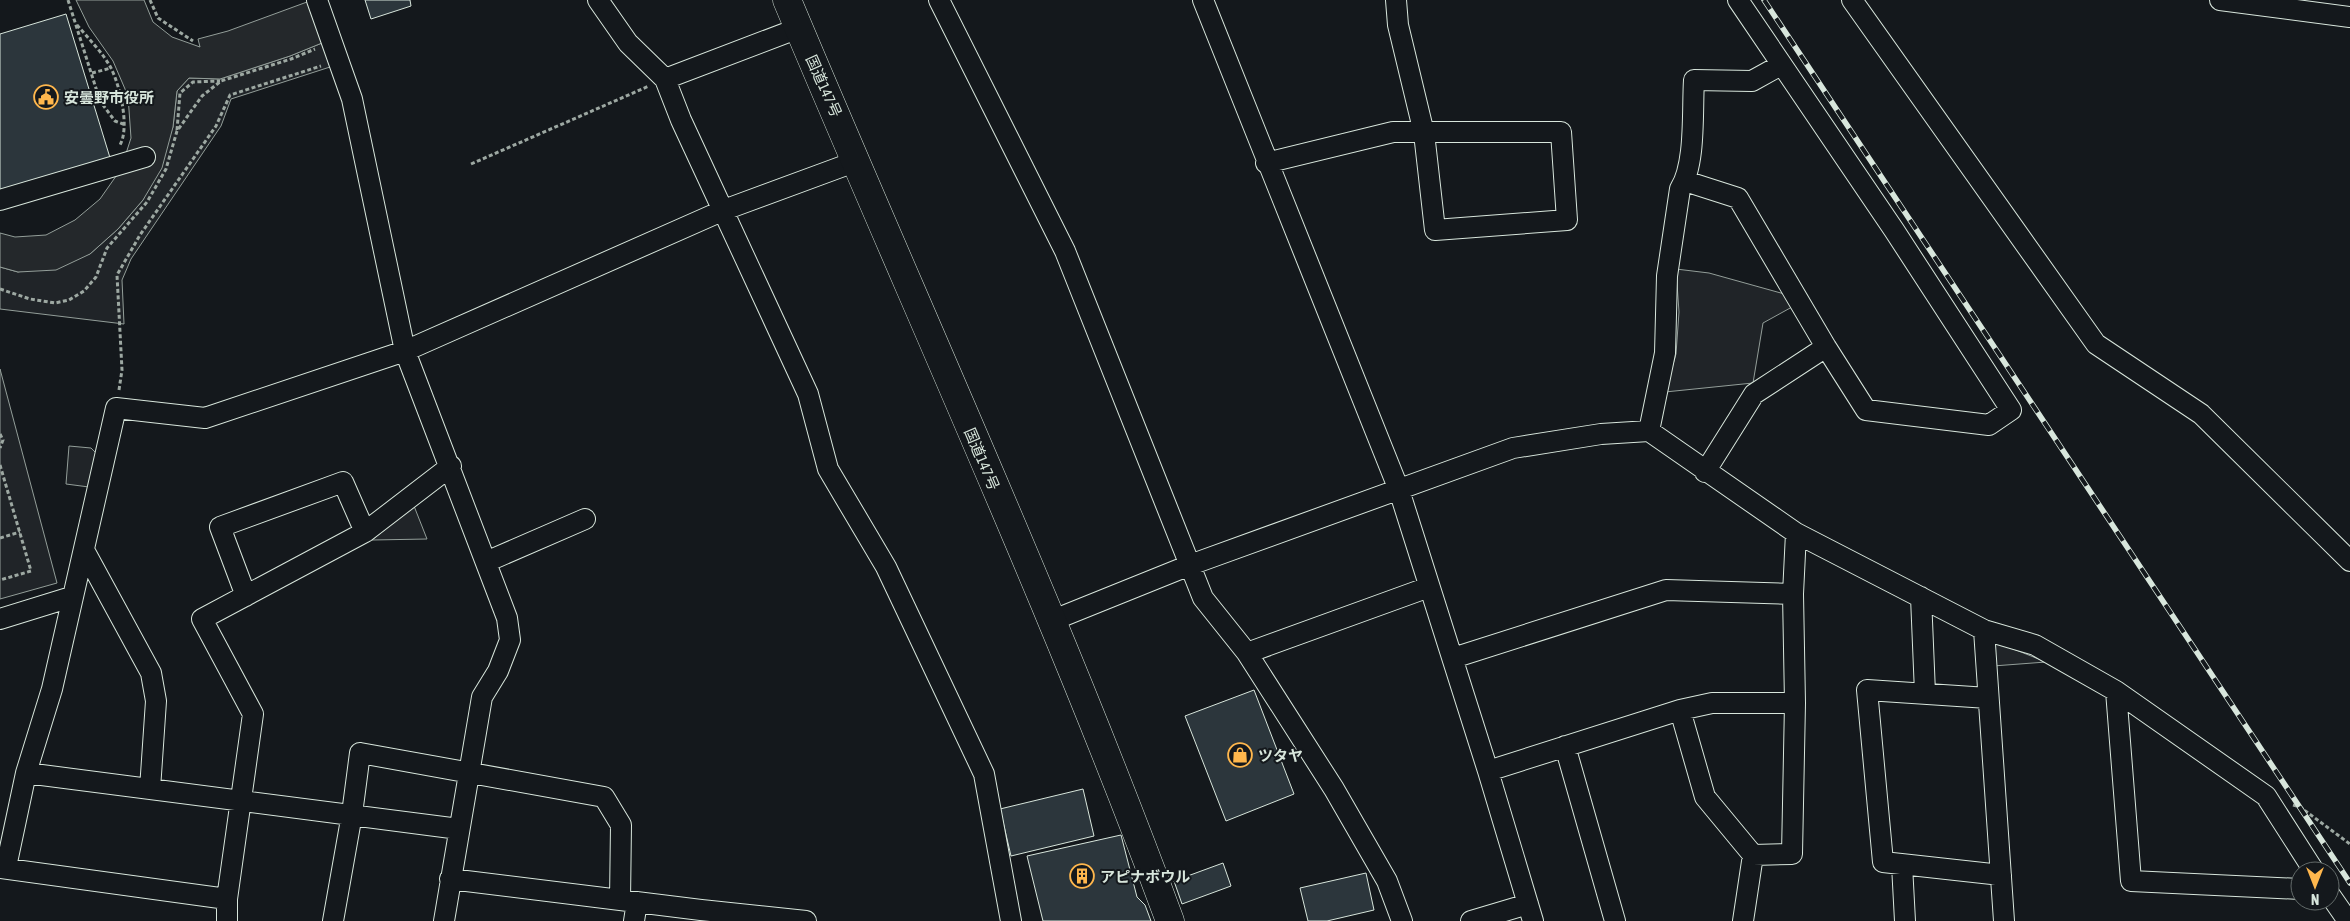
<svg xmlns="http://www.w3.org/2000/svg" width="2350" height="921" font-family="'Asap Condensed','Noto Sans JP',sans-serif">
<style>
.green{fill:#202428;stroke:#939e99}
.parking{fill:#24282b;stroke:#939e99}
.building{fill:#2c363c;stroke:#d8e6dc}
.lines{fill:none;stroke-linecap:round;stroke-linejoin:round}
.minor-casing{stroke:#d8e6dc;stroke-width:22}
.highway-casing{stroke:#d8e6dc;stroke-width:29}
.path{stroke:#9da8a2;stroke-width:3;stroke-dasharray:4 2.5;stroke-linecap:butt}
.minor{stroke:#14181c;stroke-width:20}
.highway{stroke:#14181c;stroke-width:28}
.rail-casing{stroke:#d8e6dc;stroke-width:5.5}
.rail{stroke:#14181c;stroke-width:4;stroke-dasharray:11;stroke-linecap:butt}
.labels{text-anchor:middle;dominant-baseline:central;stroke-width:4;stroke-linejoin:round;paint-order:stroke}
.street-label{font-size:15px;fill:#d8e6dc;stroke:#14181c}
.poi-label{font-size:15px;font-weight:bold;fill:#d8e6dc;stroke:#14181c;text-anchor:start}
</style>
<rect width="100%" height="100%" fill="#14181c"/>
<path class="green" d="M322 43 330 67 231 99 221 126 131 259 122 280 124 324 0 309V267L18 272 90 254 118 229 143 200 173 127 177 91 189 78 220 79 290 56Z
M1676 269 1709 273 1788 295 1792 307 1763 323 1753 383 1665 392 1676 354 1679 312Z
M0 369 57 583 0 599Z
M69 446 91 448 97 454 89 487 66 484Z
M414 506 427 539 372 540Z
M1991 640 2046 662 1993 666Z"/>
<path class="parking" d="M76 0H144L153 22 172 37 200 47 198 39 228 31 307 2 322 43 290 56 220 79 189 78 177 91 173 127 162 168 143 200 118 229 90 254 56 270 18 272 0 267V233L15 237 46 235 75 220 100 199 121 169 131 138 128 96 113 61 89 27Z"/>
<path class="building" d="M365 0H410L411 6 371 19Z
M66 14 111 161 0 194V34Z
M1254 690 1294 794 1226 821 1185 716Z
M1083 789 1094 836 1011 856 1000 809Z
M1121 835 1137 897 1145 905 1151 921H1043L1027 856Z
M1223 863 1231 886 1182 904 1174 881Z
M1366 873 1374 910 1327 921H1308L1300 888Z"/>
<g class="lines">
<g class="minor-casing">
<path id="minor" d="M317 0 352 99 405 351 507 618 510 640 498 671 482 697 444 921
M598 0 628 43 665 79 681 120 808 394 828 469 886 567 984 774 1011 921
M939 0 1065 251 1203 598 1247 653 1334 789 1387 881 1402 921
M1203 0 1399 490 1488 771 1533 921
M1852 0 2096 344 2201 414 2350 561
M2220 0 2350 17
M665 79 799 28
M1266 163 1393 132H1561L1567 220 1435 230 1424 133 1398 25 1396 0
M1685 181 1738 198 1826 347 1866 410 1989 425 2011 410 1894 230 1738 0
M0 200 145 157
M1649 431 1665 353 1667 276 1680 189C1696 164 1692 111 1694 80L1752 81 1781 65
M1705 472 1754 394 1826 347
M84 550 151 673 156 701 150 789
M486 562 585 519
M246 596 220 527 343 482 365 532
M1921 597 1925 693
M0 619 71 597
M1051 621 1190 565 1513 448 1601 434 1649 431 1796 533 1984 630 2035 645 2116 691 2266 796 2314 871
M1984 630 2004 921
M1247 653 1429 587
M1453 658 1666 590 1793 594
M2116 691 2131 881 2300 889
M1988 698 1867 690 1883 862 2001 875
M1680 710 1705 797 1753 855
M1565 746 1615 921
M1488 771 1680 710 1712 703H1795
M26 773 459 829
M1902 865 1905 921
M6 867 26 773 52 689 116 408 205 418 405 351 724 210 857 161
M0 868 227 899
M450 879 701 910 806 921
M2330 895 2348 921
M227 921V899L253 714 202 619 365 532 451 466
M333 921 352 814 360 753 604 797 621 825 620 900
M634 921 637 902
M1471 921 1528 904
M1743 921 1753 855 1792 854 1795 703 1793 594 1796 533"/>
</g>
<g class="highway-casing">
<path id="highway" d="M787 0C915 306 1055 609 1170 921"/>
</g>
<path class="path" d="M68 0 100 101 115 121 123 124
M150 0 158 18 193 41
M77 25C88 38 103 53 111 68 120 86 130 127 120 145
M92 73 111 68
M177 130 180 93 193 82 220 81
M471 164 649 86
M0 289 30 299 55 303 69 300 84 291 96 277 107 248 147 202 166 169 177 131 202 96 221 81 291 59 315 49
M119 390 122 370 117 275 140 235 216 126 230 95 321 66
M0 434 3 440 0 448
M0 465 31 571 0 580
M0 538 20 532
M2293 805 2300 807 2350 844"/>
<use href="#minor" class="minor"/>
<use href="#highway" class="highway"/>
<g class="rail-casing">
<path id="rail" d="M1764 0 2350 883"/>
</g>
<use href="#rail" class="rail"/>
</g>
<defs>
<g id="civic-ring" transform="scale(1.25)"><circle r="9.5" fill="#14181c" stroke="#ffb74d" stroke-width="1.5"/><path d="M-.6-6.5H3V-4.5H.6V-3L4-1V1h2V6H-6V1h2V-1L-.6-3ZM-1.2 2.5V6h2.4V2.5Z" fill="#ffb74d"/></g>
<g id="shop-ring" transform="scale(1.25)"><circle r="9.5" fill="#14181c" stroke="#ffb74d" stroke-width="1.5"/><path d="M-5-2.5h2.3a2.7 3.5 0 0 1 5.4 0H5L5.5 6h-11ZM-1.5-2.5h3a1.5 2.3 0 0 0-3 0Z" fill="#ffb74d"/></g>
<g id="building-ring" transform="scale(1.25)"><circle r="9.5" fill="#14181c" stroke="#ffb74d" stroke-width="1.5"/><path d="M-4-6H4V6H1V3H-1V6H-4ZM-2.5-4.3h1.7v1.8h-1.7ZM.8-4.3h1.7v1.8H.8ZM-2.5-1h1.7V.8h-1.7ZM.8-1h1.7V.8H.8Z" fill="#ffb74d"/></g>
</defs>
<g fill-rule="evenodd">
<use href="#civic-ring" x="46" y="97"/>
<use href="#shop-ring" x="1240" y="755"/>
<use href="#building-ring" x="1082" y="876"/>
</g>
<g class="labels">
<g class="street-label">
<text transform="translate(824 86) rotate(66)">国道147号</text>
<text transform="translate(982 459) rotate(67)">国道147号</text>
</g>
<g class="poi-label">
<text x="64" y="97">安曇野市役所</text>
<text x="1258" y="755">ツタヤ</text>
<text x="1100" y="876">アピナボウル</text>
</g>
</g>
<g transform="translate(2315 886) rotate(180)"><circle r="24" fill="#14181c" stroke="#626a69"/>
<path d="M0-4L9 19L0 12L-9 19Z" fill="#ffb74d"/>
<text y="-8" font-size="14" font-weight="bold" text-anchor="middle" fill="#d8e6dc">N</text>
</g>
</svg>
